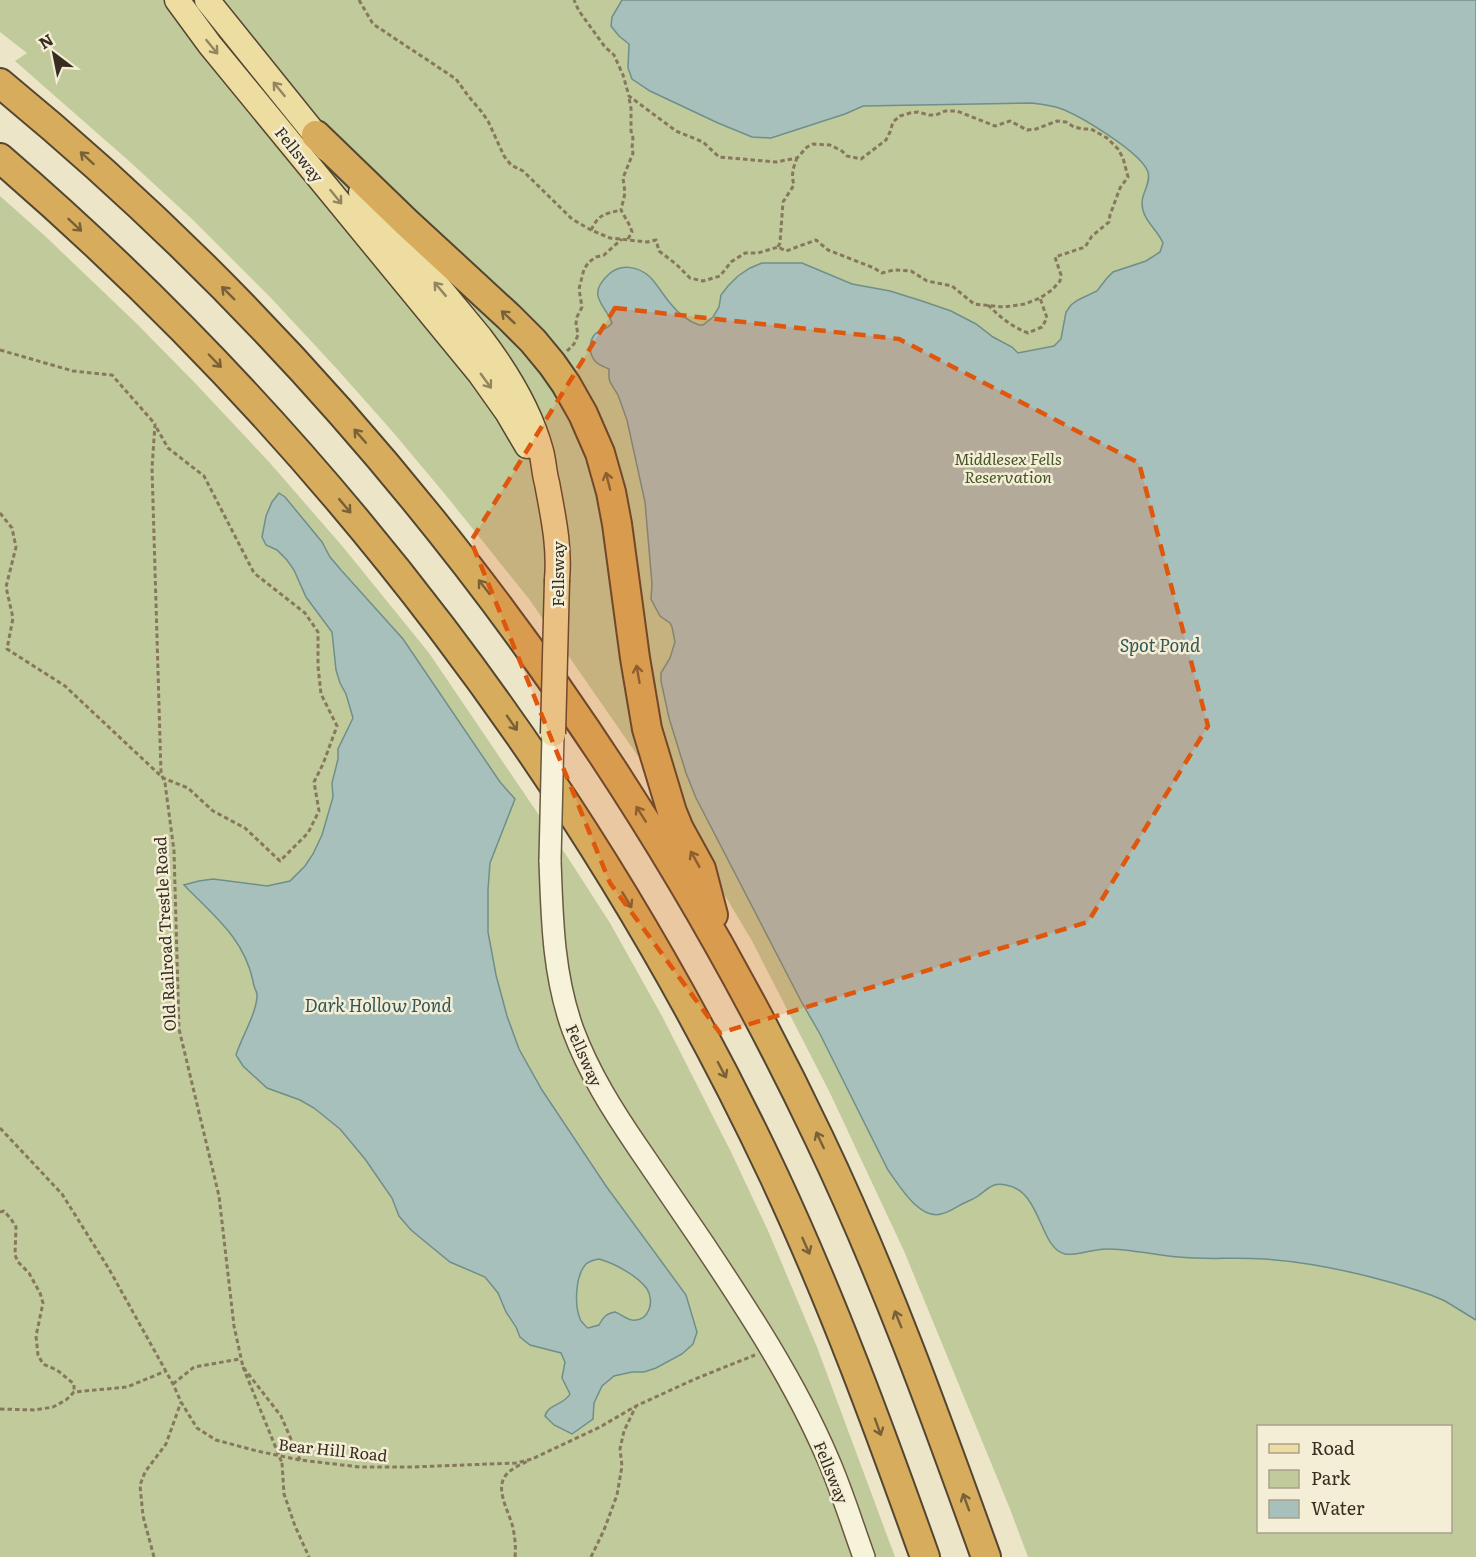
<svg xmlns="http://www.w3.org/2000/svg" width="1476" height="1557" font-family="Literata,serif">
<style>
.green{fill:#c0ca9b;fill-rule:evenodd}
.water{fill:#a8c0bc;stroke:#6f8f8a;stroke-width:1.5;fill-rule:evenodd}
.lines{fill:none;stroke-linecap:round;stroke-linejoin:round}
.secondary-casing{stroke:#695940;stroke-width:24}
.primary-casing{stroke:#554631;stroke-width:27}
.highway-casing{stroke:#554631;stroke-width:32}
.path{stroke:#87785d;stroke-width:3;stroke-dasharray:4.5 3;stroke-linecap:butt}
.secondary{stroke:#f7f2da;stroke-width:21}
.primary{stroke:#eddda1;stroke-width:24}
.highway{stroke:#d7ad5d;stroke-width:28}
.secondary-bridge-casing{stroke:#695940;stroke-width:24;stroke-linecap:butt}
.primary-bridge-casing{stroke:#554631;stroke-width:27;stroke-linecap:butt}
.path-bridge{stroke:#87785d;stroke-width:3;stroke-dasharray:4.5 3;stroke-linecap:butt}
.secondary-bridge{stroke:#f7f2da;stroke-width:21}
.primary-bridge{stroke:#eddda1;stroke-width:24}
.oneway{stroke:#928660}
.oneway2{stroke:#786138}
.marked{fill:#df570d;fill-opacity:0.2;stroke:#df570d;stroke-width:4.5;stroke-dasharray:12 8;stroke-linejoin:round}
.labels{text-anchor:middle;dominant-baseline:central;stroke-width:5;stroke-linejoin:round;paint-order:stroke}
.street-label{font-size:16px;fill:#382e20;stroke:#f4eed6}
.park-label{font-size:16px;font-style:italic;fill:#445428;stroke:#f4eed6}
.water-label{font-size:18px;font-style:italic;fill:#305657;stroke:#f4eed6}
</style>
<rect width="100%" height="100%" fill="#ece5c7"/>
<path class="green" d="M0 0H1476V1557H1028L1010 1509 904 1251 830 1093 752 941 717 882 649 772 529 599 444 493 392 431 337 369 271 298 192 219 129 161 15 61 27 53 0 32ZM1258 1426H1450V1532H1258Z
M0 196 45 236 136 323 195 383 270 463 343 547 429 653 568 858 610 923 663 1018 731 1152 769 1233 817 1347 895 1557H0Z"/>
<path class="water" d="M622 0H1476V1320C1466 1314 1455 1307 1445 1301 1429 1293 1410 1288 1393 1283 1351 1271 1308 1262 1264 1259 1235 1257 1206 1260 1178 1257 1160 1255 1142 1252 1124 1250 1114 1249 1106 1248 1097 1250 1087 1251 1075 1256 1065 1254 1039 1248 1042 1191 1006 1185 992 1182 988 1189 978 1196 973 1200 967 1201 962 1204 955 1208 948 1213 941 1214 919 1220 899 1185 888 1170L820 1034 801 1001 696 798 686 773 669 718 661 681V673L670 658 675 642 672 627 670 623 660 616 651 599 652 584 645 502 627 420 618 395 610 382 609 378V369C605 367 600 366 596 362 589 355 588 342 595 334 601 329 608 329 612 323 605 304 586 296 608 275 620 263 638 266 650 277 657 284 663 295 670 303 677 312 688 321 699 325H703L713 317 719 307 721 295 728 286 738 276 750 268 762 263H802L852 284 890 291 922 301 951 311 976 324 993 337 1012 347 1018 353 1054 346 1061 339 1066 312 1071 305 1078 300 1097 291 1107 278 1113 272 1146 261 1160 252 1163 243C1157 229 1142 220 1142 203 1142 192 1151 184 1148 172 1141 152 1079 115 1059 108 1051 105 1040 104 1032 103L863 106 845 114 771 138 752 137 718 123 650 91 632 79 628 68 629 44 619 36 611 26 612 17Z
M279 493 285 497 322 542 330 557 341 570 403 639 500 782 515 799 490 863 488 890V932L496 975 507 1016 519 1049 542 1090 606 1186 686 1295 697 1332 693 1344 682 1354 656 1368 644 1372H632L614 1376 602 1386 594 1403 593 1419 572 1434 554 1425 545 1416C548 1404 564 1405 570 1394L562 1378 565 1362 561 1353 530 1345 520 1337 516 1327 506 1312 498 1293 485 1277 450 1262 411 1230 399 1216 392 1198 365 1159 340 1129 314 1108 300 1100 267 1088 243 1066 236 1055C241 1038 258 1011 257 994 256 990 253 985 253 981 244 938 213 915 184 885L199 881 213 879 267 886 290 881 305 866 313 854 322 835 333 797 332 783 338 759V749L353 718 346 694 340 683 336 670 332 632 306 597 294 570 287 560 277 550 266 545 262 537 266 516 272 502ZM599 1259C614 1263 638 1276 647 1289 655 1301 649 1322 632 1320 626 1319 621 1314 615 1312 606 1314 603 1317 599 1325L588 1328C587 1328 582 1322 581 1321 574 1307 575 1276 586 1264 589 1261 594 1260 599 1259Z"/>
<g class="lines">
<g class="secondary-casing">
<path id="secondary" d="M550 860C552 918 553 975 573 1030 589 1073 613 1111 639 1149 660 1180 682 1212 703 1243 749 1312 795 1382 828 1459 842 1491 852 1524 864 1557"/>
</g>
<g class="primary-casing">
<path id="primary" d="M177 0 210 45 480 374 507 412 527 446
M207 0 327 149
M361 193 480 337C506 371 530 410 541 451 544 462 544 473 547 483 553 516 560 546 557 580"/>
</g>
<g class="highway-casing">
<path id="highway" d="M0 83C346 367 627 734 819 1138 884 1274 935 1415 986 1557
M316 135 406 222 509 317 533 341 552 364 566 384 583 414 600 453 611 492 617 524 635 658 647 729 672 812 679 829 701 869 713 915
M0 158C326 439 591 787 774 1176 832 1300 879 1428 925 1557"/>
</g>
<path class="path" d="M359 0 373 24 456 79 469 97 481 111 488 121 504 156 511 165 523 171 572 219 591 230 610 238 647 242 656 240 659 251 676 264 690 278 703 281 720 276 731 262 745 253H758L778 247 786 251 816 240 828 250 874 268 882 273 894 270 911 271 927 281 952 286 974 304 1004 307 1025 304 1040 298 1052 290 1060 281 1061 275 1055 257 1085 247 1092 236 1109 222 1110 215 1120 188 1128 177 1123 158 1118 149 1107 138 1091 129H1083L1074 127 1066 122 1057 121 1036 129 1027 130 1010 121 995 126 957 111H945L936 115H929L918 112 910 113 900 116 893 122 890 132 886 140 861 159 847 156 842 151 830 145 813 144 807 147 797 158 776 162 719 157 703 142 676 131 629 96 623 75 614 55 605 47 579 11 574 0
M591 230C599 214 604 214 621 210
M628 239 632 232 630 226 621 210 625 193 623 178 633 153 632 148 633 138 631 131V108L629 98
M778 247 780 243 783 202 794 185C791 175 793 168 797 158
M988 305C1000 317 1012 327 1028 333L1042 327 1047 318 1040 298
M0 350 73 371 112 375 155 424 152 468 161 773 165 783 174 851 179 1029 219 1196 234 1326 243 1367 281 1416 300 1460
M567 351 574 344 578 335 576 323 577 317 582 307 579 289 584 269 589 262 596 257 604 255 622 239
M0 513 12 528 16 547 6 587 13 618 7 649 65 686 163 778 188 788 213 811 245 828 280 861 308 833 319 811 314 782 323 764 337 726 321 694 318 666V632L305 613 254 573 204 476 168 448 155 425
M0 1128 62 1194 109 1269 173 1384 181 1402 197 1428 216 1440 257 1451 300 1460 360 1467H412L516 1463 532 1459 600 1427 636 1406 695 1379 755 1355
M0 1212 4 1211 11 1219 16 1227 15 1255 18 1262 29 1273 40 1293 43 1303 36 1336 38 1355 43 1364 57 1370 74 1384V1392
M173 1384 194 1367 240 1359
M0 1409 35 1410 53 1407 66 1400 74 1392 127 1387 166 1371
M282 1463 284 1494 295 1526 309 1557
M154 1557 143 1516 140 1485 145 1472 166 1444 181 1402
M515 1557C516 1547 515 1538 513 1528 510 1514 496 1492 504 1478 509 1469 520 1465 528 1461
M591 1557 604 1530 617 1495 622 1466 620 1449 624 1431 636 1406"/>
<use href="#secondary" class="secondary"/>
<use href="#primary" class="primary"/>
<use href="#highway" class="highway"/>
<g class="secondary-bridge-casing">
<path id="secondary-bridge" d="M550 860 553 734"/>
</g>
<g class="primary-bridge-casing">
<path id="primary-bridge" d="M553 734 557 580"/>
</g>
<path class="path-bridge" d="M243 1367 282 1463"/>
<use href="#secondary-bridge" class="secondary-bridge"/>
<use href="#primary-bridge" class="primary-bridge"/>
</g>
<defs><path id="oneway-shaft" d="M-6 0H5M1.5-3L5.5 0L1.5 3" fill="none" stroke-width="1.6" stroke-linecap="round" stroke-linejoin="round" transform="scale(1.5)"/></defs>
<g class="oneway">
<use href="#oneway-shaft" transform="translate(212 47) rotate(51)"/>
<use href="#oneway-shaft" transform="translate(279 89) rotate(-129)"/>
<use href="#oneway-shaft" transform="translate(336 197) rotate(51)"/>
<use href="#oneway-shaft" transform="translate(440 289) rotate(-130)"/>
<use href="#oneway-shaft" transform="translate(486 381) rotate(54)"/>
</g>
<g class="oneway2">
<use href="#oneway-shaft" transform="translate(87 158) rotate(-138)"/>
<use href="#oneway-shaft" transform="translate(75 225) rotate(43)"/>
<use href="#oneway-shaft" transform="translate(228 293) rotate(-135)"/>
<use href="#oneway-shaft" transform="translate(508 317) rotate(-137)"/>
<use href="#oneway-shaft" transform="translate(215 361) rotate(46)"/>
<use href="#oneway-shaft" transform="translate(360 436) rotate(-131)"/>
<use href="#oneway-shaft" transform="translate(608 481) rotate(-104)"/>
<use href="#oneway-shaft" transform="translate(345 506) rotate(50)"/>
<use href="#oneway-shaft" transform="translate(484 587) rotate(-128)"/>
<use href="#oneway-shaft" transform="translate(638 674) rotate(-100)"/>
<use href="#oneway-shaft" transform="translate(512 723) rotate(55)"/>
<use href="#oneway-shaft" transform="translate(641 814) rotate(-122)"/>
<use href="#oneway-shaft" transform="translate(695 859) rotate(-119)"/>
<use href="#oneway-shaft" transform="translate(627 900) rotate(59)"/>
<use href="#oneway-shaft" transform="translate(722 1070) rotate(62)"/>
<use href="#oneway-shaft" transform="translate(820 1140) rotate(-115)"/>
<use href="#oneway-shaft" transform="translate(806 1246) rotate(66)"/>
<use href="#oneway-shaft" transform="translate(898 1319) rotate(-112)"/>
<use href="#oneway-shaft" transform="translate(878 1427) rotate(70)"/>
<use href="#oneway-shaft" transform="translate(966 1502) rotate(-110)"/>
</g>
<path class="marked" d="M615 308 899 339 1139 463 1208 726 1088 922 720 1033 610 883 471 541Z"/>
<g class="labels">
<g class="street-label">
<text transform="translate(300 154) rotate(51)">Fellsway</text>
<text transform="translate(557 574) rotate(-90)">Fellsway</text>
<text transform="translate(164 934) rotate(-93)">Old Railroad Trestle Road</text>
<text transform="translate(585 1055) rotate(66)">Fellsway</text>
<text transform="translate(333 1449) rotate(6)">Bear Hill Road</text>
<text transform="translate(832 1472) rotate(68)">Fellsway</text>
</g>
<g class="park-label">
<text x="1008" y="458">Middlesex Fells<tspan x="1008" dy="18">Reservation</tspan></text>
</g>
<g class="water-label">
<text x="1160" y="644">Spot Pond</text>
<text x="378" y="1004">Dark Hollow Pond</text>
</g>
</g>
<rect x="1257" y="1425" width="195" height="108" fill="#f4eed6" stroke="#a9a18d" stroke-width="1.5"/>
<rect x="1269" y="1444" width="30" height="9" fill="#eddda1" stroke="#a9a18d" stroke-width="1.5"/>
<text x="1311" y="1455" font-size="18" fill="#382e20">Road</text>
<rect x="1269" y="1470" width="30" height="18" fill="#c0ca9b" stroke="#a9a18d" stroke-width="1.5"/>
<text x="1311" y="1485" font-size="18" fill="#382e20">Park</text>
<rect x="1269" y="1500" width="30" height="18" fill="#a8c0bc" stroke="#a9a18d" stroke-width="1.5"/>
<text x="1311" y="1515" font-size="18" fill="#382e20">Water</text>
<g transform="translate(54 54) rotate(328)" stroke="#f4eed6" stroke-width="4.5" paint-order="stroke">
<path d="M0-4.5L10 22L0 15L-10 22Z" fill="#382e20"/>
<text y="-9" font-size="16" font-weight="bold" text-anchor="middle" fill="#382e20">N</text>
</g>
</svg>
